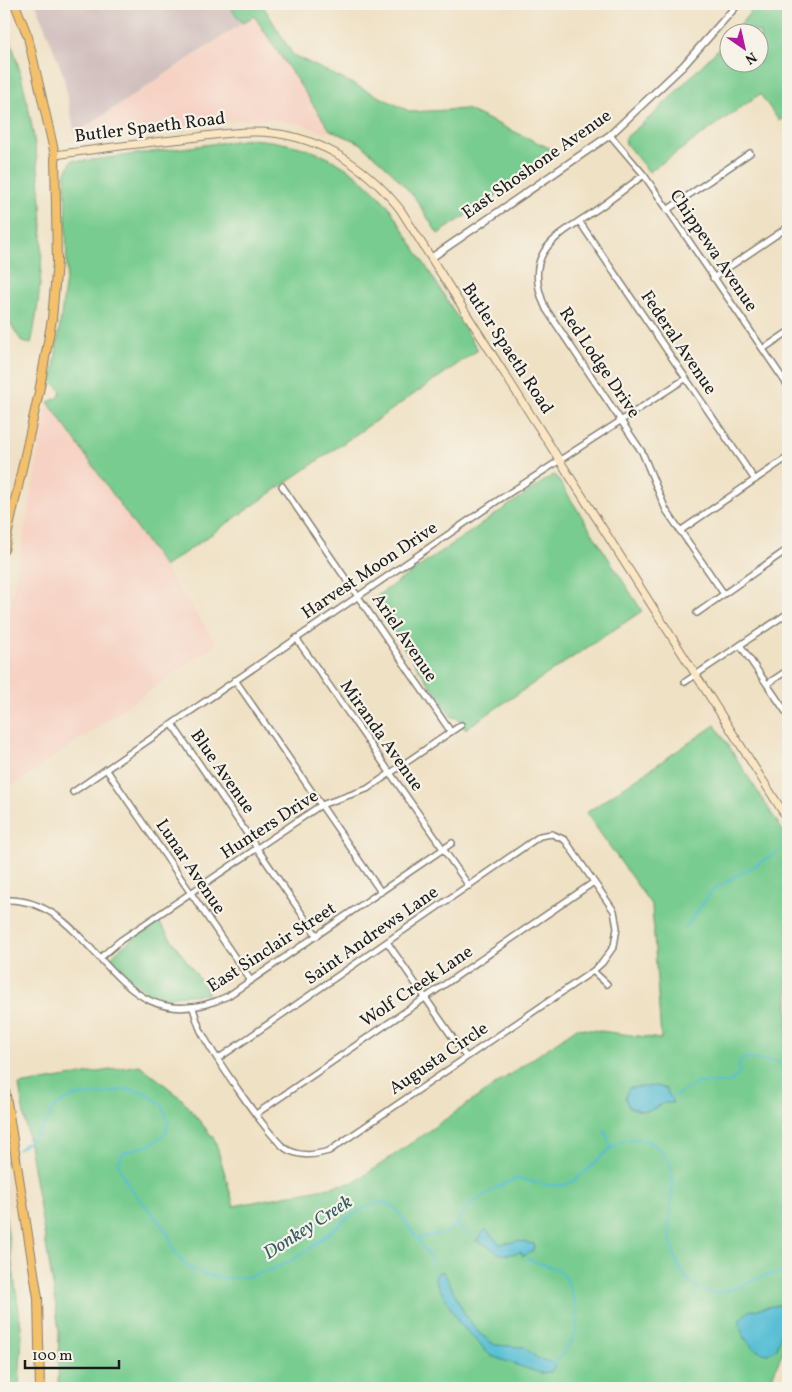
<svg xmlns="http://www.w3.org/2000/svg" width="792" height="1392" font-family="Vollkorn,serif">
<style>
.built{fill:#f6d2c4}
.industrial{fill:#d1bfbe}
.green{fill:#78cc8f;stroke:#4a7456}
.water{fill:#58bfd5;stroke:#3a6e78}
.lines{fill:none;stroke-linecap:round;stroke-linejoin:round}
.stream{stroke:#58bfd5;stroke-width:2}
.minor-casing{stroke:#867e70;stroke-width:8}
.tertiary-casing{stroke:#867e70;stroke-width:9}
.secondary-casing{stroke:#867e70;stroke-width:9}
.primary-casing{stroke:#867e70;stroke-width:10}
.minor{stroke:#fff;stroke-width:5}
.tertiary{stroke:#fff;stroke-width:6}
.secondary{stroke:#fbe6c3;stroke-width:7}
.primary{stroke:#f4c16a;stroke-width:8}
.labels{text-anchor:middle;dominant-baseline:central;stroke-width:4.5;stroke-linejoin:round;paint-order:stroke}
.street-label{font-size:18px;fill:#1c1c1c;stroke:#f7f3e8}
.water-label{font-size:19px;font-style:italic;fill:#345d66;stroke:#f7f3e8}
</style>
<rect width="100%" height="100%" fill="#f7f3e8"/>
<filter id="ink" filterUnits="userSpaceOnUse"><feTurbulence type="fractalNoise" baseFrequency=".02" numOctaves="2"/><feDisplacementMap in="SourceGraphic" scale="10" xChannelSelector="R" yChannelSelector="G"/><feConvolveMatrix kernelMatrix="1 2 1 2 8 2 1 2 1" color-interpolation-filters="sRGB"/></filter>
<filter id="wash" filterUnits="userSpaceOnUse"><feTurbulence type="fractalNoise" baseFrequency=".0096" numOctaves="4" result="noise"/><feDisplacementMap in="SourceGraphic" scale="20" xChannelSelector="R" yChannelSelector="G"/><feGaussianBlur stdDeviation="1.12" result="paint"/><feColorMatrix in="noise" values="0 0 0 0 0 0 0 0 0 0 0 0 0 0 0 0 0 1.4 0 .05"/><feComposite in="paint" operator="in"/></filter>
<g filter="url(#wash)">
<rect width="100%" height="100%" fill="#efe1c4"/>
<path class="built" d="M254 16 330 130 327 133 301 124 267 119 236 120 67 141Z
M48 402 217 644 4 792V641Z"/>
<path class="industrial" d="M36 4H227L243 23 75 134 63 74Z"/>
<path class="green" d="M227 4H262L293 55 411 112 466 109 560 153 438 234 415 198 393 173 360 143 330 130 254 16 243 23Z
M757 4H788V114L779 121 760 94 649 172 626 144 625 138 654 114 729 38 730 62H760V32H734Z
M4 20C39 119 54 240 31 344L22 342 4 314Z
M250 139C309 143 350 161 389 207L478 350 164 567 48 402 59 397 61 391 52 382 67 272 65 174 72 160 84 161Z
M553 475 556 476 642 611 465 729 457 718 452 717 371 600Z
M715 725 788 839V1338L770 1383 774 1388H58L59 1332 54 1292 19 1085 140 1065 180 1097 215 1140 234 1206 355 1182 577 1028 661 1039 652 906 586 813Z
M159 922 208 991V994L173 996 166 999C142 992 126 980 110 961 112 950 149 929 159 922Z
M4 1203 22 1334 19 1388H4Z"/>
<path class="water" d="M656 1086 666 1089 673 1103H663C652 1112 643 1113 629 1107L625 1097 629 1088Z
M486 1229 500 1244 518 1241 534 1244 533 1251 523 1256 521 1252C492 1259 500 1249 476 1241Z
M439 1272H444L464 1313 479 1333 495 1345 524 1347 537 1358 556 1364 551 1372 540 1373 491 1356 459 1323 436 1282 435 1277Z
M778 1305 784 1306 787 1310 777 1348 768 1354C753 1353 738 1334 740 1319L749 1311Z"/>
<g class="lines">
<path class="stream" d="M685 928 714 889 778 852
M671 1098 697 1083H728L740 1073 739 1063 743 1058 788 1063
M604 1129 611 1147
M18 1150 39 1133 55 1107 73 1096 98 1095 127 1089 146 1093 162 1105 168 1122 166 1133 152 1144 124 1152 118 1163C126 1191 150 1208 166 1231 173 1240 172 1252 181 1261 194 1272 210 1277 226 1278 259 1279 291 1263 317 1243 338 1226 357 1206 384 1202L395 1208 417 1238 441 1234
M4 1164 13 1155
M446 1232 456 1226
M470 1235 456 1226C458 1221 460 1215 463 1212 471 1201 504 1182 518 1179 522 1179 528 1181 533 1182 543 1184 557 1188 567 1184 595 1173 614 1126 649 1142 659 1147 667 1156 671 1167 675 1183 671 1200 670 1216 668 1241 676 1277 700 1289 723 1301 751 1277 773 1274 778 1273 783 1274 788 1274
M417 1238 434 1264
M527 1258C535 1264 547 1264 556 1269 566 1276 569 1283 572 1294 582 1328 577 1338 554 1364"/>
</g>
</g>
<g filter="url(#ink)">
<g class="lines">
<g class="minor-casing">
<path id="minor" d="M610 135 644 175 788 386
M644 175C627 187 611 200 593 212 553 238 521 255 546 309L642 452 666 510 724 594
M667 210 750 153
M579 221 755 480
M713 278 788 227
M763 349 788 332
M282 486 451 732
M680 531 788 457
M697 613 788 549
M296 638 469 886
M740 645 788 715
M235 680 381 892
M685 682 788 613
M767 684 788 670
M172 724 317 936
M106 769 251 981
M73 792 497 501 685 379
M4 900C99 895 111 1051 228 996L452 843
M387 942 466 1057
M100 958 121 940 321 805 367 789 461 725
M593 971 607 984
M193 1008C196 1017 198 1026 202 1033 213 1054 271 1142 288 1150 302 1157 315 1155 329 1151L593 971 602 963 614 946 617 928 614 911 565 840 552 834 540 836 219 1058
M256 1114 594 882"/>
</g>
<g class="tertiary-casing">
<path id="tertiary" d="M431 258 610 135 683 66 738 4"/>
</g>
<g class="secondary-casing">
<path id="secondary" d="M55 155C97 149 140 143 183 139 206 136 230 132 254 132 314 132 364 164 400 209L788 820"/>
</g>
<g class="primary-casing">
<path id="primary" d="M4 550 39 392 52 319 57 262 55 155 28 37 15 4
M4 1083 38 1298 40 1388"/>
</g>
<use href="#minor" class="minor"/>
<use href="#tertiary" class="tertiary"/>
<use href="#secondary" class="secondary"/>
<use href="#primary" class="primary"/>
</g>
</g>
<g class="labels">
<g class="street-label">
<text transform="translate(150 128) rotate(-7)">Butler Spaeth Road</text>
<text transform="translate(537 165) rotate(-35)">East Shoshone Avenue</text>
<text transform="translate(713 251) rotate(56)">Chippewa Avenue</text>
<text transform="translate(678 343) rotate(56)">Federal Avenue</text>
<text transform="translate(507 349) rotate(57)">Butler Spaeth Road</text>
<text transform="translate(599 363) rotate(56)">Red Lodge Drive</text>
<text transform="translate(370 571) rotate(-34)">Harvest Moon Drive</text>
<text transform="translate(404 638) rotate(56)">Ariel Avenue</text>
<text transform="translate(381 736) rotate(55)">Miranda Avenue</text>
<text transform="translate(222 772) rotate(55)">Blue Avenue</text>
<text transform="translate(270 825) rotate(-33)">Hunters Drive</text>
<text transform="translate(190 867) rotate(56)">Lunar Avenue</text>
<text transform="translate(372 936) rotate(-35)">Saint Andrews Lane</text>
<text transform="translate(272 948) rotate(-33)">East Sinclair Street</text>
<text transform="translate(417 987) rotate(-34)">Wolf Creek Lane</text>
<text transform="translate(439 1059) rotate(-34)">Augusta Circle</text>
</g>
<g class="water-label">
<text transform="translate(308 1228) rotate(-33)">Donkey Creek</text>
</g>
</g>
<rect width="792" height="1392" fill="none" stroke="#f7f3e8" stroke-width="20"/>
<g transform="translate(744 48) rotate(146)"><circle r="24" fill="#f7f3e8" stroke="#9f9d96"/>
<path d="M0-4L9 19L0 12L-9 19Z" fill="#b5179e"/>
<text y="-8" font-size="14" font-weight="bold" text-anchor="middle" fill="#1c1c1c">N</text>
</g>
<path d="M25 1360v8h94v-8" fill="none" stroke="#1c1c1c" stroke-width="2.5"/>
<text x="32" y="1360" font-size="15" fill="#1c1c1c" stroke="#f7f3e8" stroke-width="4" paint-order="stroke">100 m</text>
</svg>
